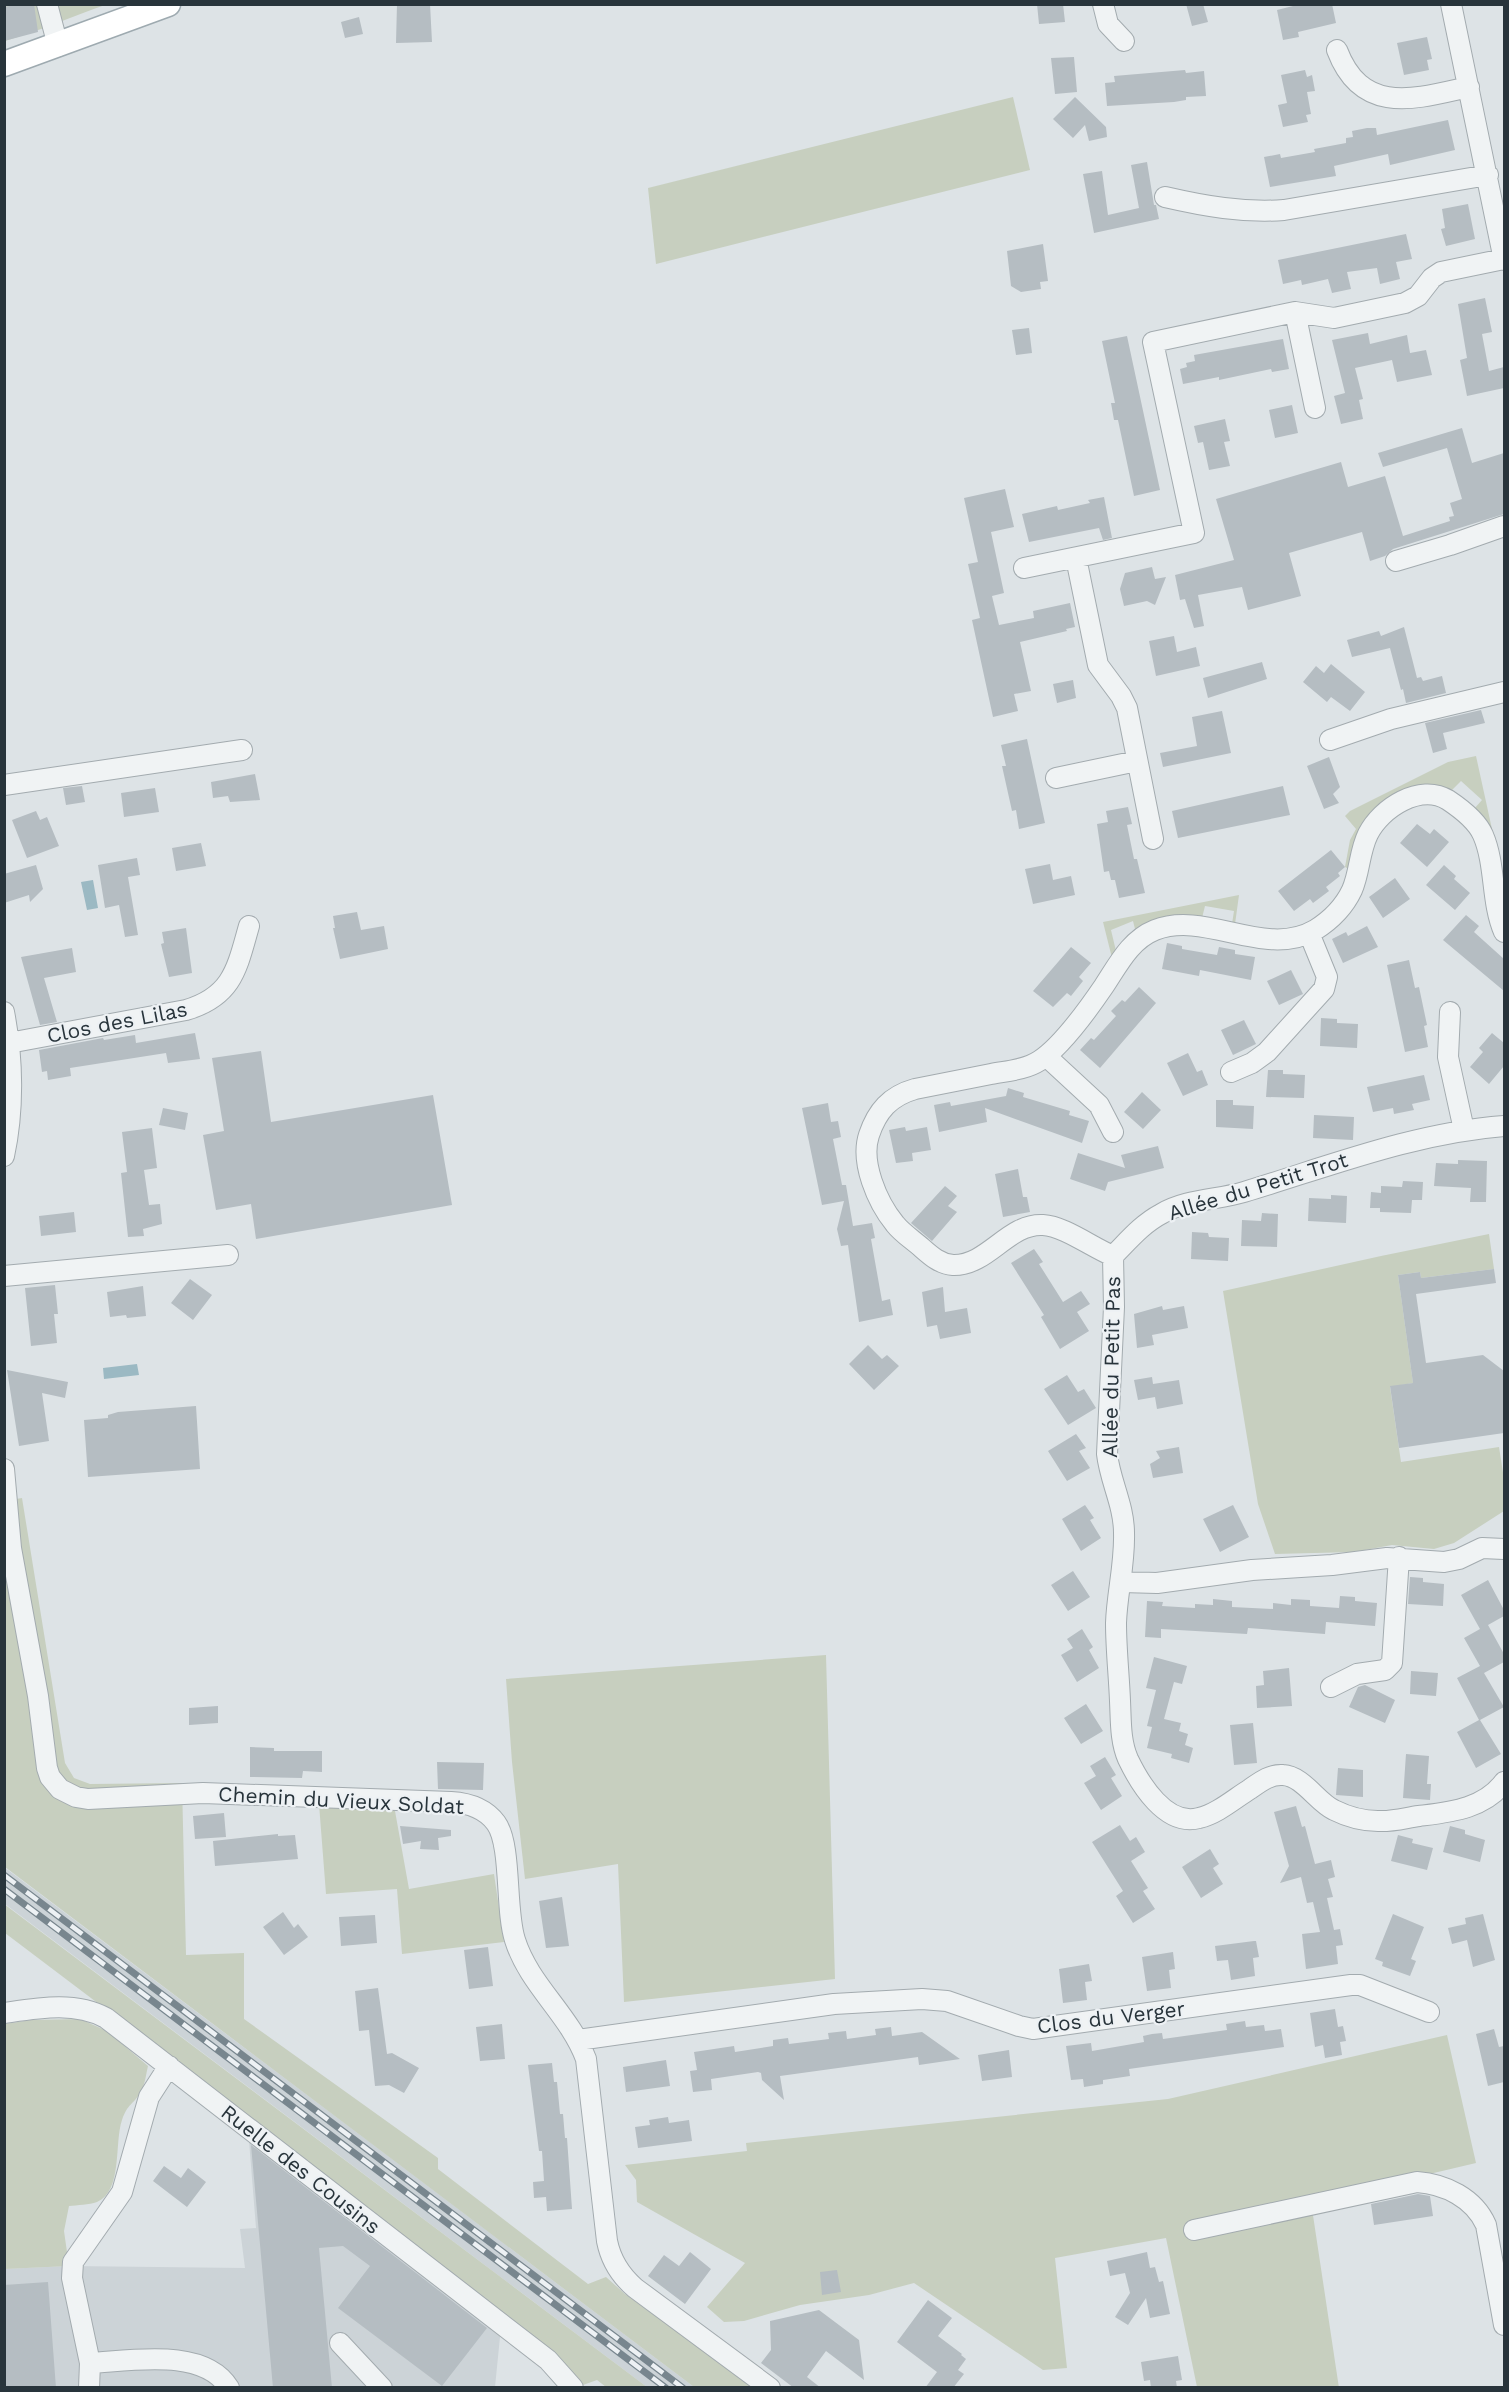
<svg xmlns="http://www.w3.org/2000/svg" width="1509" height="2392" font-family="'Work Sans',sans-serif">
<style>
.built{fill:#ccd3d7}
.green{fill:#c7cfbf}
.water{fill:#9bb9c3}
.building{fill:#b5bdc2}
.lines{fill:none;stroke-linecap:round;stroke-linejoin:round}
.minor-casing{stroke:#a3abaf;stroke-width:22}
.major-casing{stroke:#9eaab0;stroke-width:27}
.minor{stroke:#f0f3f4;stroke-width:20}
.major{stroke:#fff;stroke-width:24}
.rail-casing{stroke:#78868e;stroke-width:7}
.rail{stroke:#edf1f4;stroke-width:4.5;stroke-dasharray:14;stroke-linecap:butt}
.labels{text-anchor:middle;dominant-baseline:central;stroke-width:4.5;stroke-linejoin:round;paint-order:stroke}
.street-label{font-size:21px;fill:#28343b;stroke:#edf1f4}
</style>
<rect width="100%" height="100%" fill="#dde3e6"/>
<path class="built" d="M4 1867 335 2116 694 2387H647L5 1904Z
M247 2116 502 2317 495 2387H5L4 2269 69 2266 245 2268 240 2229 256 2228Z"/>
<path class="green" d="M5 5H105C71 17 39 31 5 41Z
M1013 97 1030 170 656 264 648 188Z
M1476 756 1504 884V897L1474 809 1482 800 1461 781 1452 790 1435 786 1413 789 1351 870 1345 867 1350 840 1356 829 1345 816 1350 811 1448 762Z
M1239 895 1235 924H1232L1234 911 1205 906 1202 918 1136 933 1133 921 1111 930 1116 951 1112 958 1103 922Z
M1489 1234 1494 1269 1421 1278 1420 1272 1398 1275 1413 1383 1390 1387 1401 1462 1499 1447 1504 1479V1511L1454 1543 1434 1549 1392 1545 1354 1552 1275 1554 1258 1504 1223 1291 1381 1256Z
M22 1498 65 1763 74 1778 90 1784 182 1783 186 1955 244 1953V2019L438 2158V2169L588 2284 606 2277 625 2294 756 2387H694L5 1867 4 1501Z
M826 1655 835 1979 624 2002 618 1864 525 1879 512 1762 506 1679Z
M319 1804 395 1811 409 1889 494 1874 504 1942 402 1954 397 1889 326 1894Z
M4 1904 647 2387H606L597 2380 583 2385 532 2340 247 2116 5 1933Z
M80 2019 107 2031 148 2066C146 2074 145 2086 140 2093 133 2105 128 2103 122 2120 114 2143 123 2191 97 2202 89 2205 77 2205 69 2206L64 2231 69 2266 5 2269V2024L31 2020Z
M1447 2035 1476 2163 1311 2202 1339 2388 1197 2387 1166 2238 1055 2258 1067 2368 1043 2370 914 2283 869 2295 800 2305 744 2321 724 2322 707 2307 745 2263 637 2202 636 2180 625 2165 747 2151 746 2143 1168 2099Z"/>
<path class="water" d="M93 880 98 908 87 910 81 882Z
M137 1364 139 1375 104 1379 103 1368Z"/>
<path class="building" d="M21 4H34L38 32 4 41V7Z
M397 4H430L432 42 396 43Z
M1037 4H1063L1065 22 1039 24Z
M1186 4H1203L1208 22 1192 26Z
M1301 4H1332L1336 23 1298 32 1299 37 1283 40 1277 10Z
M359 17 363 34 345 38 341 22Z
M1427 37 1432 59 1427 60 1429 70 1404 75 1397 43Z
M1074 57 1077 92 1055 94 1051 58Z
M1185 70 1186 73 1204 71 1206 96 1186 97V100L1174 102 1107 106 1105 83 1115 82 1114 76Z
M1305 70 1307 77 1312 75 1315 91 1307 92 1311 114 1306 115 1308 122 1283 127 1278 105 1287 103 1281 75Z
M1075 97 1106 127 1107 137 1089 141 1085 125 1073 138 1053 119Z
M1448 120 1455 150 1390 165 1388 154 1334 166 1336 176 1270 187 1264 157 1280 154 1281 158 1315 152 1314 149 1346 143V138L1353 137 1352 131 1367 128H1376L1377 135Z
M1147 162 1154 205H1156L1159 219 1094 233 1083 174 1102 171 1108 215 1139 208 1131 165Z
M1468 204 1475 239 1446 246 1441 229 1445 228 1442 209Z
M1406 234 1412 259 1396 262 1400 279 1380 284 1377 268 1347 272 1351 289 1332 293 1328 279 1302 285 1301 280 1283 284 1278 260Z
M1043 244 1048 281 1040 282 1041 289 1021 292 1011 286 1007 251Z
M1485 298 1492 332 1482 334 1489 371 1504 367V388L1467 396 1460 360 1467 358 1458 304Z
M1029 328 1032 353 1016 355 1012 330Z
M1368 333 1370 344 1407 335 1410 353 1426 350 1432 375 1397 382 1392 360 1355 368 1363 399 1359 400 1363 419 1341 424 1334 396 1345 393 1332 340Z
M1127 336 1160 490 1134 496 1118 420H1114L1111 403H1115L1102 341Z
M1283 339 1289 369 1272 372 1271 369 1219 380V377L1183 384 1180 369 1187 367 1186 363 1195 361 1194 355Z
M1292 405 1298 433 1275 438 1269 410Z
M1225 419 1230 441 1224 442 1230 466 1209 470 1203 442 1198 443 1194 426Z
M1462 428 1472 463 1504 453V514L1393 549 1385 556 1370 561 1362 532 1289 553 1301 596 1248 610 1242 587 1198 595 1204 626 1194 628 1185 599 1180 600 1175 575 1234 560 1216 499 1341 462 1348 487 1385 476 1403 536 1450 521 1449 517 1454 516 1450 503 1462 499 1447 448 1383 467 1378 453Z
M1005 489 1014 527 991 532 1004 593 992 596 999 625 1034 618 1033 611 1070 603 1075 627 1066 629 1067 631 1020 642 1031 691 1014 694 1018 711 993 717 972 620 980 618 968 564 978 562 964 498Z
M1104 497 1112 538 1103 540 1099 528 1029 542 1022 514 1057 506 1058 510 1090 503 1088 500Z
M1152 567 1155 579 1166 577 1155 605 1147 601 1124 606 1120 589 1125 573Z
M1404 627 1417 678 1421 677 1423 681 1442 676 1446 693 1406 703 1403 689 1401 690 1390 648 1352 657 1347 640 1379 631 1381 636Z
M1174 636 1177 652 1196 647 1200 666 1156 676 1149 641Z
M1262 662 1267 679 1208 698 1203 678Z
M1331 664 1365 692 1350 711 1331 697 1327 702 1303 682 1316 666 1324 673Z
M1073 680 1076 698 1057 703 1053 684Z
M1481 710 1485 723 1443 733 1447 749 1433 753 1425 723Z
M1222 711 1231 753 1163 767 1160 753 1197 746 1192 717Z
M1027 739 1045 823 1019 829 1016 810 1012 811 1002 766H1006L1001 745Z
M1329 757 1340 787 1333 794 1339 803 1324 809 1307 766Z
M255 774 260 800 230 802 228 796 213 798 211 782Z
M82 786 85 802 66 805 63 788Z
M1283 786 1290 815 1178 838 1172 811Z
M155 788 159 812 124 817 121 793Z
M1128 807 1132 824 1127 825 1134 859H1137L1145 893 1119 898 1115 880H1111L1109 871 1104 872 1097 824 1108 822 1106 811Z
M36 811 40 820 47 817 59 846 27 858 12 820Z
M1417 824 1430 834 1434 829 1449 842 1427 867 1400 843Z
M201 843 206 866 176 871 172 848Z
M1331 850 1345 867 1338 873 1340 876 1326 887 1329 891 1313 903 1310 899 1294 911 1278 891Z
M137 858 140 875 128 877 138 935 125 937 119 905 105 908 98 865Z
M1050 864 1053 880 1071 876 1075 895 1033 904 1025 869Z
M36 865 43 889 30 902 29 895 4 903V874Z
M1444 865 1456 876 1454 879 1470 893 1455 910 1426 885Z
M1395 878 1410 899 1383 918 1369 897Z
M357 912 361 930 384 926 388 949 340 959 333 928H335L333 916Z
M1466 915 1479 926 1474 932 1504 959V991L1443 940Z
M1367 926 1378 947 1343 963 1332 939 1346 932 1348 936Z
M186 928 192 973 169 977 161 944 164 943 162 932Z
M1167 943 1182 946V949L1217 955 1219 947 1235 950V954L1255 957 1251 980 1200 970 1199 976 1162 969Z
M1071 947 1091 963 1079 977 1083 981 1071 996 1067 993 1053 1007 1033 991Z
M72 948 76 972 44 978 57 1022 40 1025 21 957Z
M1409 960 1415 988 1419 987 1427 1025 1424 1026 1428 1047 1405 1052 1387 965Z
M1291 970 1303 994 1279 1005 1267 981Z
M1139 987 1156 1003 1100 1068 1080 1050 1091 1038 1094 1040 1116 1016 1111 1011 1122 1000 1125 1002Z
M1321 1018 1337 1019V1023L1358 1024 1357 1048 1320 1046Z
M1244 1020 1256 1044 1233 1055 1221 1030Z
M195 1033 200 1059 168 1063 166 1053 70 1068 71 1076 48 1080 47 1071 42 1072 39 1050 103 1038 104 1040 135 1035 136 1043Z
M1492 1033 1504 1043V1066L1489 1084 1470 1067 1483 1052 1479 1048Z
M261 1051 271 1122 433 1095 452 1205 256 1239 251 1204 216 1210 203 1135 224 1131 212 1058Z
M1188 1053 1197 1072 1202 1070 1208 1085 1183 1096 1167 1063Z
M1268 1070H1283V1074L1305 1075 1304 1098 1266 1097Z
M1424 1075 1430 1100 1412 1104 1414 1110 1394 1114 1393 1108 1373 1112 1367 1087Z
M1008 1088 1024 1093 1023 1097 1070 1111 1069 1115 1089 1121 1082 1143 985 1108 987 1122 939 1132 934 1105 950 1102 951 1106 1006 1096Z
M1142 1092 1161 1110 1143 1129 1124 1112Z
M1216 1100H1233V1105L1254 1106 1253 1129 1216 1127Z
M828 1103 831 1122 838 1121 841 1137 833 1139 842 1185H846L853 1226 872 1223 875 1238 871 1239 882 1301 890 1299 893 1315 859 1322 848 1245 841 1246 837 1229 844 1201 822 1205 802 1108Z
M163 1108 188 1113 185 1130 159 1125Z
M1314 1115 1354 1117 1353 1140 1313 1138Z
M905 1127 906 1131 927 1127 931 1150 912 1153 913 1161 896 1163 889 1130Z
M152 1128 157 1168 144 1170 149 1205 160 1204 162 1224 143 1229 144 1236 128 1237 121 1173 127 1172 122 1132Z
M1158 1146 1164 1168 1108 1182 1105 1191 1070 1179 1078 1153 1125 1168 1121 1155Z
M1458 1160 1487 1161 1486 1202H1470L1471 1188 1434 1186 1436 1163 1458 1164Z
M1018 1169 1023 1197H1027L1030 1212 1003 1217 995 1174Z
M1403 1181 1423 1182 1422 1200H1412L1411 1213 1380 1212V1208H1370L1371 1192 1381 1193V1186L1402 1187Z
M945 1186 957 1196 948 1206 957 1212 932 1241 911 1223Z
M1331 1195 1347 1196 1346 1223 1308 1221 1309 1198 1331 1199Z
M74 1212 76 1232 41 1236 39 1216Z
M1262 1213 1278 1214 1277 1247 1241 1246 1242 1220 1261 1221Z
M1192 1232 1208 1233 1209 1237 1229 1238 1228 1261 1191 1259Z
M1034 1249 1043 1262 1039 1264 1063 1302 1081 1291 1090 1304 1077 1312 1089 1331 1060 1349 1041 1317 1044 1315 1011 1263Z
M1494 1269 1496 1283 1416 1294 1426 1363 1483 1355 1504 1371V1433L1399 1448 1390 1386 1413 1383 1398 1275 1420 1272 1421 1278Z
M190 1279 212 1295 193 1320 171 1303Z
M55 1285 58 1314H54L57 1343 31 1346 25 1288Z
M143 1286 146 1316 127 1318 126 1315 110 1317 107 1292Z
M943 1287 945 1312 967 1308 971 1333 940 1339 937 1325 927 1327 922 1292Z
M1162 1306 1163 1310 1184 1306 1188 1328 1152 1335 1154 1345 1137 1348 1134 1314Z
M868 1345 882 1359 887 1355 899 1366 874 1390 849 1364Z
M7 1370 68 1382 65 1398 42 1393 49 1441 19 1446Z
M1067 1375 1078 1392 1084 1389 1096 1408 1068 1425 1044 1389Z
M1152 1377 1153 1384 1179 1380 1183 1404 1157 1409 1155 1397 1138 1400 1134 1380Z
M196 1406 200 1469 88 1477 84 1420 108 1418V1415L118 1412Z
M1076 1434 1086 1448 1079 1451 1090 1468 1067 1481 1048 1451Z
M1179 1447 1183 1473 1153 1478 1150 1464 1160 1458 1156 1451Z
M1085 1505 1094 1518 1090 1520 1101 1538 1081 1551 1062 1519Z
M1233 1505 1249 1537 1220 1552 1203 1519Z
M1073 1571 1090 1597 1068 1611 1051 1585Z
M1410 1577 1423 1578V1582L1444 1584 1443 1606 1408 1604Z
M1488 1580 1504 1610V1616L1488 1625 1504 1654V1662L1484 1673 1504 1707 1480 1720 1501 1754 1476 1768 1457 1732 1479 1720 1457 1678 1480 1666 1464 1638 1480 1629 1461 1595Z
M1340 1596 1355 1597V1601L1377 1603 1375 1626 1326 1622 1325 1634 1248 1628 1247 1634 1161 1629V1638L1145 1637 1147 1601 1163 1602 1162 1606 1195 1608V1604L1213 1605V1599L1232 1601V1607L1273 1609V1603L1291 1605V1599L1310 1600V1606L1339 1608Z
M1082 1629 1093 1647 1089 1650 1099 1668 1077 1682 1061 1655 1073 1648 1067 1639Z
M1154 1657 1187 1666 1182 1684 1174 1682 1164 1719 1181 1723 1179 1731 1188 1734 1185 1745 1193 1748 1189 1763 1171 1758 1172 1754 1147 1748 1152 1727 1147 1726 1156 1690 1146 1688Z
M1289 1668 1292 1706 1257 1708 1256 1686 1264 1685 1263 1671Z
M1411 1671 1438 1673 1436 1696 1410 1694Z
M1365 1685 1395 1700 1385 1723 1349 1707 1358 1687Z
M1086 1704 1103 1731 1081 1744 1064 1718Z
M218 1706V1723L189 1725V1708Z
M1253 1723 1257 1763 1234 1765 1230 1725Z
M250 1747 274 1748V1751H322V1772L303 1771 302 1778 250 1777Z
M1406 1754 1429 1756 1427 1784H1431L1430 1800 1403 1798Z
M1105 1757 1116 1775 1111 1778 1122 1796 1101 1810 1084 1783 1096 1776 1090 1766Z
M437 1762 484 1763 483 1790 438 1789Z
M1338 1768 1363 1770V1797L1336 1795Z
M1296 1806 1302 1827 1305 1826 1315 1864 1331 1860 1335 1877 1328 1879 1333 1897 1327 1898 1334 1930 1340 1929 1343 1945 1336 1946 1338 1964 1306 1969 1302 1934 1320 1932 1313 1902 1307 1903 1301 1877 1280 1883 1289 1866 1274 1812Z
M224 1813 226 1837 195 1839 193 1816Z
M1120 1825 1130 1841 1136 1837 1145 1852 1131 1861 1148 1888 1143 1891 1155 1909 1133 1923 1116 1896 1123 1891 1092 1842Z
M400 1826 451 1830V1836L438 1838 439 1850 420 1849 421 1841 403 1844Z
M1450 1826 1465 1830V1834L1485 1840 1480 1862 1443 1852Z
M278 1834V1836L295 1835 298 1859 215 1866 213 1841Z
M1398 1835 1413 1839 1412 1843 1433 1848 1427 1870 1391 1861Z
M1210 1849 1219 1864 1213 1868 1223 1884 1201 1898 1182 1867Z
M562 1897 569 1946 546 1948 539 1901Z
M283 1912 294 1928 298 1924 308 1937 284 1955 263 1927Z
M1393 1914 1424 1927 1411 1959 1416 1961 1410 1976 1382 1966 1383 1962 1375 1959Z
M1483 1914 1495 1960 1473 1967 1467 1940 1452 1944 1448 1928 1466 1924 1465 1918Z
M375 1915 377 1943 341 1946 339 1917Z
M1254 1941H1256L1259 1957 1253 1958 1255 1976 1231 1980 1228 1960 1217 1961 1215 1946Z
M488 1947 493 1986 469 1989 464 1950Z
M1173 1952 1175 1969 1169 1970 1171 1988 1147 1991 1142 1957Z
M1089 1964 1092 1981 1085 1982 1087 2000 1063 2003 1059 1969Z
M378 1988 387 2054 392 2053 419 2068 404 2093 389 2085 375 2086 369 2030 359 2031 355 1991Z
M1335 2009 1338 2027 1343 2026 1346 2041 1340 2042 1342 2055 1325 2058 1323 2045 1315 2047 1310 2013Z
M1245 2021 1246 2027 1264 2025 1265 2031 1281 2029 1284 2047 1129 2069 1130 2076 1103 2080V2084L1084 2087 1083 2079 1071 2080 1066 2046 1091 2043 1092 2051 1144 2042 1143 2036 1152 2034 1162 2033 1163 2039 1227 2030 1226 2024Z
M502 2024 505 2059 480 2061 476 2027Z
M891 2027 892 2036 922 2032 960 2059 919 2065 918 2057 780 2076 784 2100 762 2080 761 2073 758 2072 711 2079 712 2090 693 2092 690 2071 697 2070 694 2052 734 2046 735 2052 773 2046V2040L788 2038 789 2044 829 2039 828 2033 846 2031 847 2039 876 2035 875 2029Z
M1494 2029 1499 2047 1504 2046V2082L1488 2086 1476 2034Z
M1009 2050 1012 2077 982 2081 978 2055Z
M666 2060 670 2086 626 2092 623 2067Z
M552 2063 554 2082H557L560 2114H563L565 2138H567L572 2209 547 2211 546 2197 534 2198 533 2182 544 2181 542 2151H539L528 2065Z
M668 2117 669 2123 689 2120 692 2141 638 2148 635 2127 650 2125 649 2120Z
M251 2145 487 2328 442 2386 338 2308 370 2266 343 2246 319 2248 332 2388H273Z
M164 2166 181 2178 188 2168 206 2182 187 2207 153 2181Z
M1418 2194 1430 2196 1433 2216 1374 2225 1371 2204Z
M690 2252 711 2269 685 2304 648 2276 664 2255 679 2266Z
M1147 2252 1150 2268 1155 2267 1159 2282 1163 2281 1170 2314 1150 2318 1146 2298 1128 2325 1115 2317 1130 2293 1125 2273 1110 2276 1107 2261Z
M837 2270 841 2292 822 2295 820 2272Z
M48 2282 56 2388H4V2285Z
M928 2300 952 2318 938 2336 962 2354 961 2355 966 2359 958 2370 964 2374 953 2388H925L937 2372 897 2342Z
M819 2310 859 2340 864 2380 826 2351 807 2377 821 2388H794L761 2363 771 2350 770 2321Z
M1178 2356 1182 2380 1176 2381 1177 2388H1151L1150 2380 1144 2381 1141 2362Z"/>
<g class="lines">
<g class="minor-casing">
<path id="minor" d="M47 4 58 46
M1103 4 1108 24 1124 41
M1451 4 1504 260
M1337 50C1362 116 1415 99 1469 87
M1165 197C1204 206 1243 213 1284 210L1488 175
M1295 312 1315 408
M1076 558 1098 665 1121 696 1127 708 1153 839
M1396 561 1450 545 1504 526
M1024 568 1194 533 1153 342 1295 312 1334 318 1405 303 1418 296 1432 278 1441 272 1504 259
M1330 740 1391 719 1504 692
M1056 778 1137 761
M4 785 242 750
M1504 932C1491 902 1496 865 1483 835 1477 821 1460 808 1448 800 1420 783 1381 808 1368 834 1359 852 1360 872 1352 890 1344 907 1331 920 1315 930 1265 959 1206 910 1155 930 1130 940 1118 965 1104 986 1089 1008 1061 1047 1039 1061 1025 1070 1006 1071 991 1074 965 1079 940 1084 915 1089 890 1096 877 1111 869 1135 860 1162 877 1202 895 1224 902 1233 913 1240 922 1248 931 1256 940 1264 953 1265 988 1266 1008 1223 1043 1225 1064 1226 1093 1248 1113 1256 1128 1241 1142 1224 1161 1214 1186 1199 1217 1200 1244 1192 1330 1166 1414 1133 1504 1126
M4 1012C13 1058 14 1110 4 1156
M1450 1012 1448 1057 1464 1130
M9 1043 186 1010C233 996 237 968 249 926
M1046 1056 1099 1105 1113 1132
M1231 1072 1252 1063 1267 1052 1324 989 1327 977 1309 933
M1113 1256 1114 1307 1107 1454C1110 1481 1124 1505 1124 1533 1125 1564 1117 1593 1116 1623 1116 1649 1119 1675 1120 1701 1121 1720 1120 1741 1128 1759 1140 1784 1166 1827 1199 1818 1217 1814 1234 1799 1250 1789 1260 1782 1270 1774 1283 1775 1303 1776 1317 1802 1334 1810 1348 1817 1363 1821 1378 1821 1392 1822 1405 1818 1419 1816 1450 1812 1484 1809 1504 1782
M4 1276 228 1255
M4 1469 11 1548 38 1696 47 1768 50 1777 60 1789 76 1797 88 1799 203 1793 451 1802C468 1803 485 1808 496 1823 512 1845 505 1910 515 1940 529 1985 570 2015 586 2059L607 2241C611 2261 620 2275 635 2288L770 2388
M1122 1582 1157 1583 1252 1570 1332 1565 1387 1558 1444 1562 1459 1559 1482 1548 1504 1549
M1331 1687 1357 1674 1385 1670 1392 1663 1399 1557
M4 2013C38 2008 75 2001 106 2018L548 2360 573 2388
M578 2040 834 2004 922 1999 947 2001 1019 2026 1033 2029 1351 1985H1360L1429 2012
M1194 2230 1417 2182C1445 2184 1474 2198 1486 2225L1504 2325
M340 2343 382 2388
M90 2363 72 2278 73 2262 122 2192 149 2097 169 2066
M89 2388 90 2363C130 2361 204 2347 229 2388"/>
</g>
<g class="major-casing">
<path id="major" d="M4 64 168 4"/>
</g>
<use href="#minor" class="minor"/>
<use href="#major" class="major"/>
<g class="rail-casing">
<path id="rail" d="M4 1875 683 2388
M4 1889 666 2388"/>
</g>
<use href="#rail" class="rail"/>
</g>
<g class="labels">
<g class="street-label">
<text transform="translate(117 1022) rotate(-11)">Clos des Lilas</text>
<text transform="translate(1258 1186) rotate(-17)">Allée du Petit Trot</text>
<text transform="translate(1111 1367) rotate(-89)">Allée du Petit Pas</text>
<text transform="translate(341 1800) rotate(3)">Chemin du Vieux Soldat</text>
<text transform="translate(1111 2017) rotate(-7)">Clos du Verger</text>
<text transform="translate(301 2169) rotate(38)">Ruelle des Cousins</text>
</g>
</g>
<rect width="1509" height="2392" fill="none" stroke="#28343b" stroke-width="12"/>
</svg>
